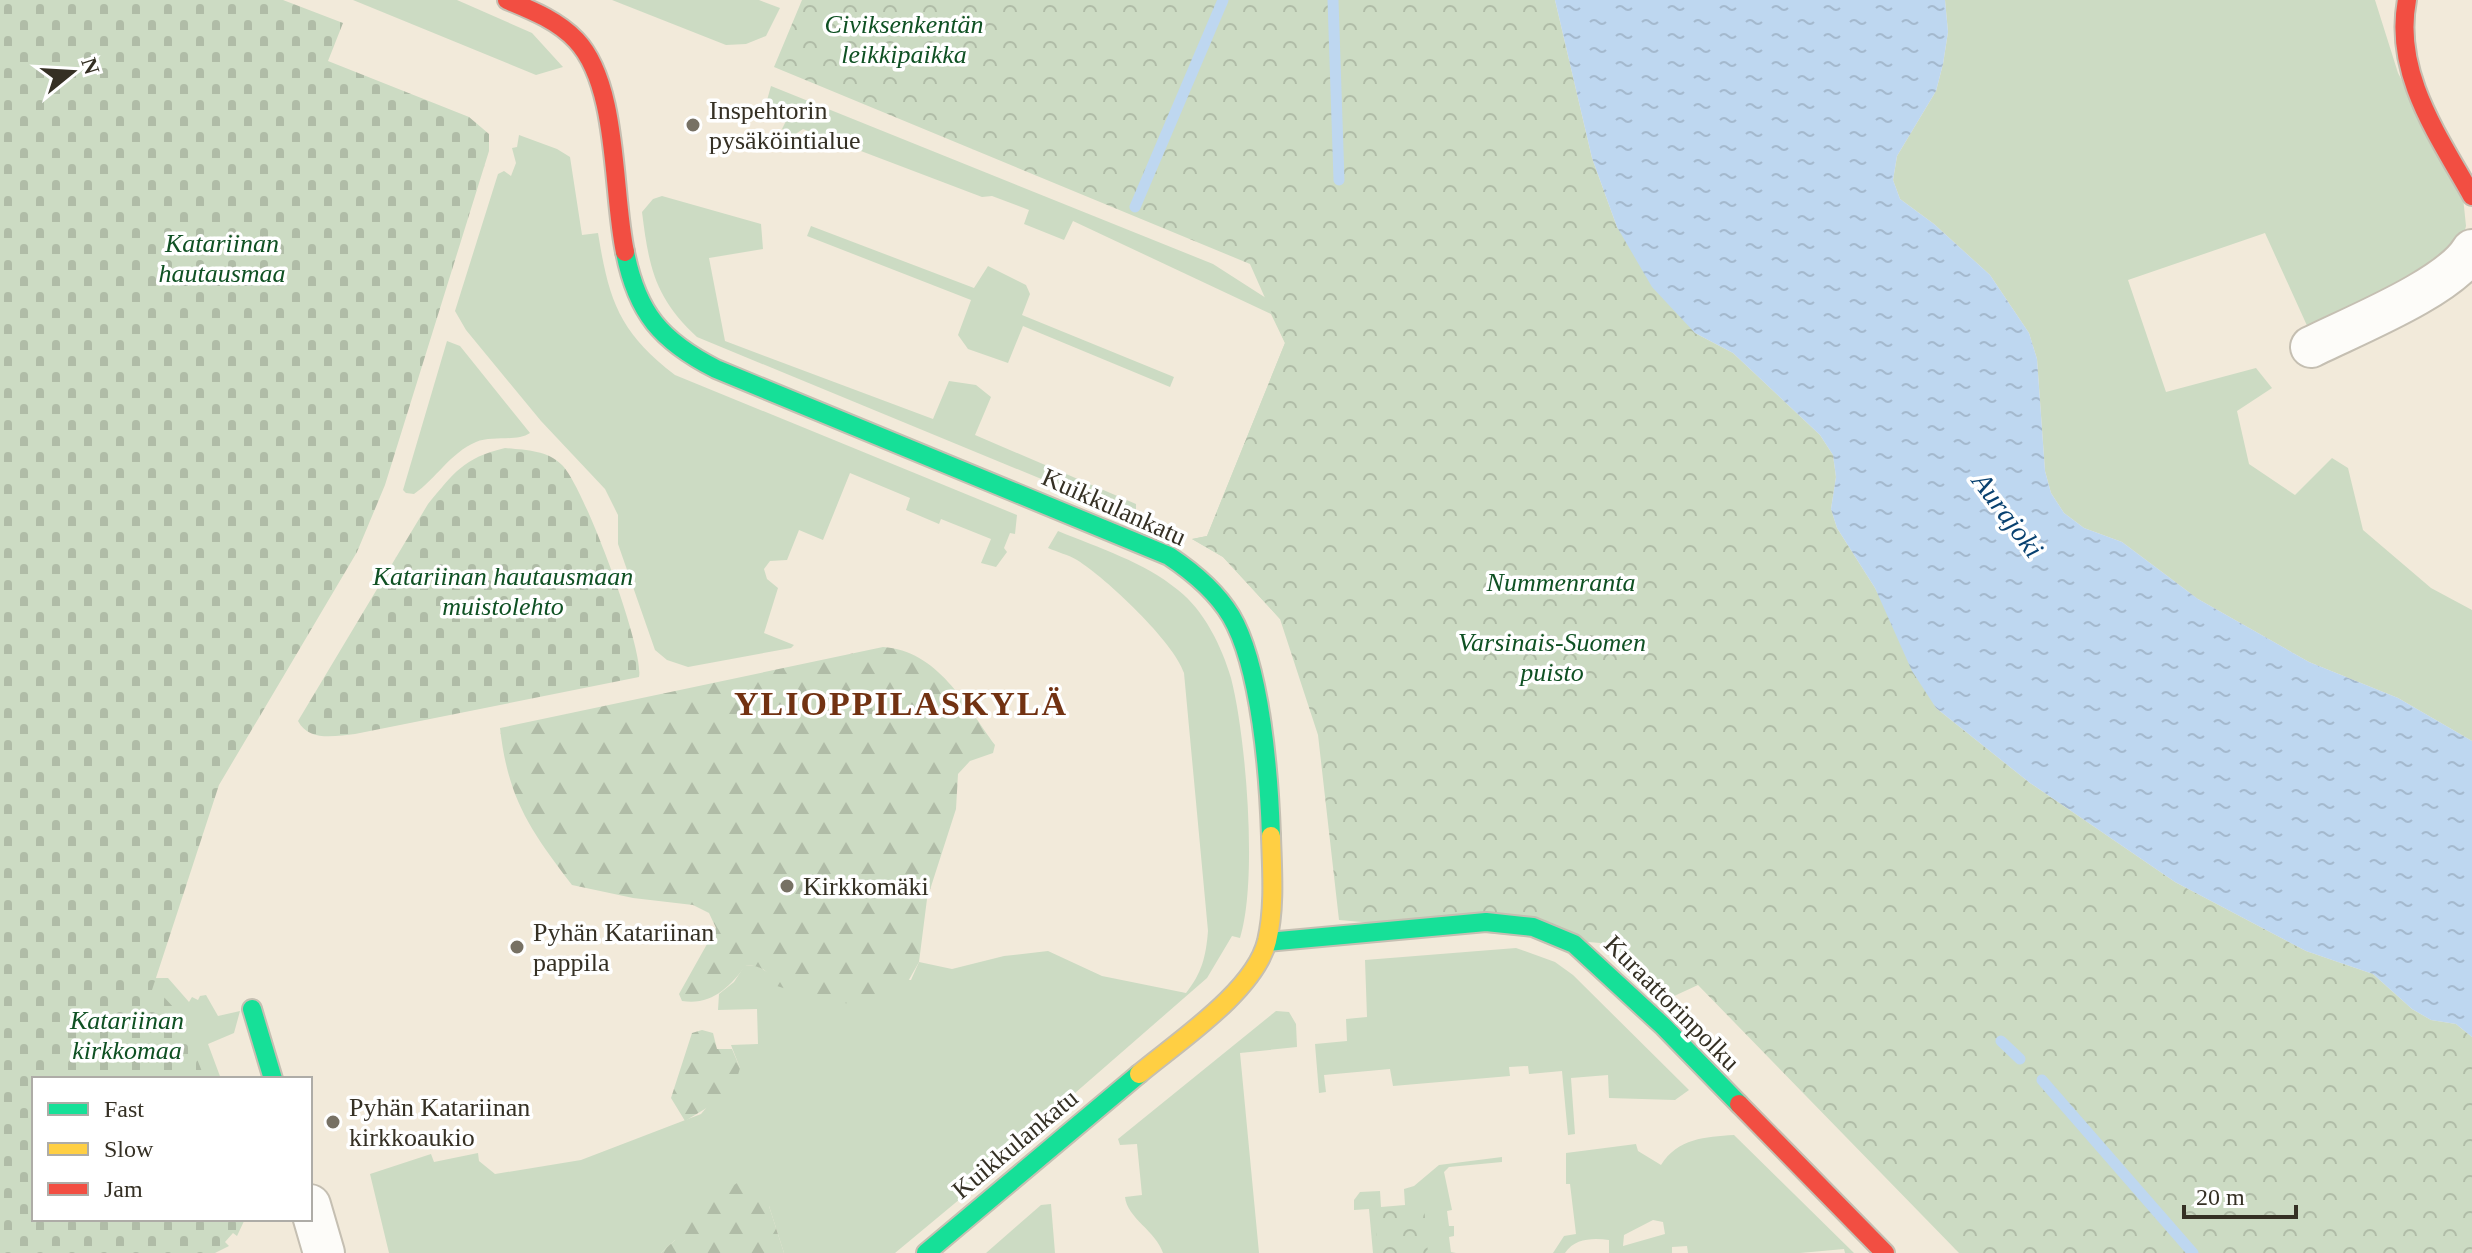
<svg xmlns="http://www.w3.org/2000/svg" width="2472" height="1253" font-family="'Times New Roman',serif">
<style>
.green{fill:#ccdbc3;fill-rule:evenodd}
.forest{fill:url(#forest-firs)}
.cemetery{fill:url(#cemetery-stones)}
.park{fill:url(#park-crowns)}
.water{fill:url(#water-ripples)}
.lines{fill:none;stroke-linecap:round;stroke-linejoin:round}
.stream{stroke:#bed7f0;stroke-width:11}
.street-casing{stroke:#c5bfb2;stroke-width:44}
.fast-casing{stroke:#c5bfb2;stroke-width:22}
.slow-casing{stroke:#c5bfb2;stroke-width:22}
.jam-casing{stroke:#c5bfb2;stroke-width:22}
.street{stroke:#fdfcf9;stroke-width:40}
.fast{stroke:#16e098;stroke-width:18}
.slow{stroke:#ffcf43;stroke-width:18}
.jam{stroke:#f24e42;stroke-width:18}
.poi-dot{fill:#777164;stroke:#fff;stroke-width:3}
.labels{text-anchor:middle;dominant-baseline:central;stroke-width:7;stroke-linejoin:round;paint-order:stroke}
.park-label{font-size:26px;font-style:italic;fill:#0f5123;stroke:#fff}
.poi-label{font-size:26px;fill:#353024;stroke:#fff;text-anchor:start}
.street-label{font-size:26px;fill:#353024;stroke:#fff}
.water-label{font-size:28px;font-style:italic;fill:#084170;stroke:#fff}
.district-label{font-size:34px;font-weight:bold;letter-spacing:2px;fill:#723212;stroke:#fff}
</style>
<defs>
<pattern id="forest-firs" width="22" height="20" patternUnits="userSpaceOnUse" patternTransform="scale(2)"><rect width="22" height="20" fill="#ccdbc3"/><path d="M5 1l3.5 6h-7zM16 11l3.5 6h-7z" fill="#b0bca7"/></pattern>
<pattern id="cemetery-stones" width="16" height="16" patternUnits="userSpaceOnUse" patternTransform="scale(2)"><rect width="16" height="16" fill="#ccdbc3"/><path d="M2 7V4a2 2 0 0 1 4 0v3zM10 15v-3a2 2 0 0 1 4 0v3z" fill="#b0bca7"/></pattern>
<pattern id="park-crowns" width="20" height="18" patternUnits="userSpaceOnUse" patternTransform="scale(2)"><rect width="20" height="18" fill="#ccdbc3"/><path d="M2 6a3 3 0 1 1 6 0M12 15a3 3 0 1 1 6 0" fill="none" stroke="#b0bca7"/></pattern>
<pattern id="water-ripples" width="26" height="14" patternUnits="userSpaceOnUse" patternTransform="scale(2)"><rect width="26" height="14" fill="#bed7f0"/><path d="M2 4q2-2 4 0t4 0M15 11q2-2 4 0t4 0" fill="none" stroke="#a4b9ce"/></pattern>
</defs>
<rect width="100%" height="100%" fill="#f2eada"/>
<path class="green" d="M353 0H457L532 33 563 67 536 75Z
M612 0H759L780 8 766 36 746 44 726 45Z
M1945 0H2375L2398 73 2463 197 2466 226 2459 254 2309 330 2265 233 2128 280 2166 392 2256 368 2272 388 2237 411 2249 464 2295 495 2332 458 2348 468 2363 530 2431 588 2472 610V741L2398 698 2309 662 2198 599 2122 542 2084 528 2064 513 2051 493 2045 471 2037 359 2029 333 1990 275 1934 224 1900 199 1893 180 1897 156 1936 91 1943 64 1948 32Z
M771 86 1213 264 1266 298 1289 344 1280 619 1223 557 1192 539 1207 536 1285 343 1271 314 1073 221 1064 240 1024 224 1029 210 992 196 982 197 803 129 794 135 782 129 786 121 764 111Z
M519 135 557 149 570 157 582 235 598 233C609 301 619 332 675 375L1017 515 1015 534 1010 533 1004 548 1007 552 996 567 981 563 991 539 941 519 939 524 906 510 910 498 850 473 823 540 799 530 787 560 770 561 764 569 767 579 778 588 764 633 794 645 791 648 688 667 667 660 655 650 618 544V515L605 489 541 421 466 330 455 311 498 174 504 171 511 176 516 163 512 148 517 147Z
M662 196 761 224 763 249 709 258 725 341 933 419 949 381 976 385 991 397 975 435 1136 504V514L1131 516 697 337C655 298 649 268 642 212L653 199Z
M811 226 974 288 988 266 1026 285 1030 294 1022 315 1174 377 1170 387 1023 326 1008 363 968 349 958 335 971 300 807 236Z
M447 341 460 346 530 433C517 442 492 435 476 442 450 453 436 479 414 494L406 493 403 490Z
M1058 531C1099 548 1144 562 1178 590 1204 610 1222 647 1231 678 1246 736 1258 881 1240 938L1232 936 1207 978 1067 1100 1072 1106 895 1253H784L769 1206 675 1240 661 1253H389L370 1174 431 1154 434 1162 478 1153 479 1161 495 1174 581 1160 701 1114 740 1068 731 1045 758 1044 757 1009 718 1010 719 994 734 982 745 965 757 966 769 973 911 980 919 962 952 969 1004 956 1048 951 1102 976 1186 993C1202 973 1206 956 1208 931L1184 673C1174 642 1106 578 1077 560 1069 555 1057 552 1048 548Z
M1516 948 1555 962 1573 975 1689 1090 1675 1100 1609 1098 1608 1075 1571 1078 1575 1134 1568 1135 1562 1071 1529 1074 1528 1066 1509 1067 1510 1076 1393 1086 1390 1069 1324 1075 1326 1092 1319 1093 1315 1044 1347 1041 1346 1019 1367 1017 1365 960Z
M168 978 189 1002 192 997 198 1000 200 996 206 995 218 1016 240 1011 234 1033 208 1044 221 1079H193L0 979Z
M1276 1011 1289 1012 1296 1024 1297 1047 1240 1053 1259 1253H1163C1156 1231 1127 1218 1125 1197L1142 1195 1137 1144 1120 1145 1118 1139Z
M1734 1135 1854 1253H1845L1844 1249 1800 1253H1688L1687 1246 1672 1247V1253H1609V1240C1593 1238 1575 1238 1565 1253H1553L1564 1236 1576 1234 1570 1184H1566V1153L1636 1144 1638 1151 1661 1165C1678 1138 1705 1137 1734 1135ZM1653 1220 1663 1222 1665 1234 1623 1246 1624 1235Z
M1502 1157V1162L1449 1167 1444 1172 1452 1210 1447 1211 1449 1226H1454V1236L1449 1237 1451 1252 1456 1253H1373L1369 1209 1354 1210V1200L1360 1192 1380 1191 1381 1207 1405 1205 1404 1189 1414 1186 1439 1165Z
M1051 1204 1055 1253H986L1041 1205Z"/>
<path class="forest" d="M883 647C937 650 966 705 995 745L993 753 970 761 958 774 956 809 927 899 919 962 898 999C846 1009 827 1002 777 986 769 972 763 966 746 965 730 987 711 1006 682 1001L679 994 716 928 709 913 693 905 633 898 572 885C530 830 508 799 500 728Z
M702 1030 713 1033 717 1049H732L740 1068 733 1092 685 1121 671 1098 692 1033Z
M737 1183 759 1189 769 1206 784 1253H661L675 1240 681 1218Z"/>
<path class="cemetery" d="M0 0H283L343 23 328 61 469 117 489 134V151L385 485 357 552 219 785 152 990 163 996 186 1021 183 1024 205 1079H34V1219H245L237 1236 233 1233 225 1242 229 1246 215 1253H0Z
M505 448C525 450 547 450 562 465 584 486 645 651 639 677L355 734C335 736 309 742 298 721L428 504C454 473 463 458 505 448Z"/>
<path class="park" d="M802 0H1555L1592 158 1617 227 1695 333 1733 353 1820 435 1833 455 1836 477 1831 509 1837 528 1875 588 1936 708 2030 783 2175 882 2306 951 2373 974 2412 1009 2431 1020 2456 1024 2472 1037V1253H1959L1698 985 1659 1003 1600 943 1339 920 1318 735 1280 619 1223 557 1192 539 1207 536 1285 343 1250 264 774 67Z
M1424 1206 1428 1253H1378L1375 1210Z"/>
<path class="water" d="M1555 0H1945L1948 32 1943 64 1936 91 1897 156 1893 180 1900 199 1934 224 1990 275 2029 333 2037 359 2045 471 2051 493 2064 513 2084 528 2122 542 2198 599 2309 662 2398 698 2472 741V1037L2456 1024 2431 1020 2412 1009 2373 974 2306 951 2175 882 2030 783 1936 708 1912 671 1875 588 1837 528 1831 509 1836 477 1833 455 1820 435 1733 353 1695 333 1652 287 1617 227 1592 158Z"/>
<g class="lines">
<path class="stream" d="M1333 0 1339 180
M1135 207 1223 0
M2001 1041 2020 1059
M2042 1080 2193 1253"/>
<g class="street-casing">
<path id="street" d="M2311 347C2353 326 2449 288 2472 250
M310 1205 324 1253"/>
</g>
<g class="fast-casing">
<path id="fast" d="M625 252C637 313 661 341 716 369L1169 556C1193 572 1216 591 1231 616 1261 667 1269 776 1271 836
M1267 942 1486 922 1533 927 1574 944 1664 1027 1739 1104
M252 1009 273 1079
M926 1253 1139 1074"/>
</g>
<g class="slow-casing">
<path id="slow" d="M1139 1074C1177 1042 1255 991 1267 941 1275 907 1272 870 1271 836"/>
</g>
<g class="jam-casing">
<path id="jam" d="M507 0C531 10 557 20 576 40 619 85 612 192 625 252
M2407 0C2393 73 2438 135 2472 196
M1739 1104 1885 1253"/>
</g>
<use href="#street" class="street"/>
<use href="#fast" class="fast"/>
<use href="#slow" class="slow"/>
<use href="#jam" class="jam"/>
</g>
<g class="poi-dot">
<circle cx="693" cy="125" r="8"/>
<circle cx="787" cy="886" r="8"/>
<circle cx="517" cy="947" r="8"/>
<circle cx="333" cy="1122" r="8"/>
</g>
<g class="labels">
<g class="park-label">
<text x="904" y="24">Civiksenkentän<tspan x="904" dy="30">leikkipaikka</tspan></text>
<text x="222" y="243">Katariinan<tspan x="222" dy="30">hautausmaa</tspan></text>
<text x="503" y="576">Katariinan hautausmaan<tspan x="503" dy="30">muistolehto</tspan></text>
<text x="1561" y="582">Nummenranta</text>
<text x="1552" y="642">Varsinais-Suomen<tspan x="1552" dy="30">puisto</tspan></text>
<text x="127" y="1020">Katariinan<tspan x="127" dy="30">kirkkomaa</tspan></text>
</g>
<g class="poi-label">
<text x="709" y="110">Inspehtorin<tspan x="709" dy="30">pysäköintialue</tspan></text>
<text x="803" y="886">Kirkkomäki</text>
<text x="533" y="932">Pyhän Katariinan<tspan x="533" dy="30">pappila</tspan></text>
<text x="349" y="1107">Pyhän Katariinan<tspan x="349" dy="30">kirkkoaukio</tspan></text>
</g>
<g class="street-label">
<text transform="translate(1114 507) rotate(24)">Kuikkulankatu</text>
<text transform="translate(1672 1003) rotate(45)">Kuraattorinpolku</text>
<text transform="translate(1015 1144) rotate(-40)">Kuikkulankatu</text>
</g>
<g class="water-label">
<text transform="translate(2008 515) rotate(53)">Aurajoki</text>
</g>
<g class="district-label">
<text x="901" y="703">YLIOPPILASKYLÄ</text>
</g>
</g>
<rect x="32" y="1077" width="280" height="144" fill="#ffffff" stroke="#aeaca7" stroke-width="2"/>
<rect x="48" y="1103" width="40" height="12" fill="#16e098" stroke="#aeaca7" stroke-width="2"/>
<text x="104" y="1117" font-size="24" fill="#353024">Fast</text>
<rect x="48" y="1143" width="40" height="12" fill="#ffcf43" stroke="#aeaca7" stroke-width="2"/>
<text x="104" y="1157" font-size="24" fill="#353024">Slow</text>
<rect x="48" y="1183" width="40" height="12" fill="#f24e42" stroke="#aeaca7" stroke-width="2"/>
<text x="104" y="1197" font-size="24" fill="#353024">Jam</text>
<g transform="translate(72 72) rotate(72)" stroke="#ffffff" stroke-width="6" paint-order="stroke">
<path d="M0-6L14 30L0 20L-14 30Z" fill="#353024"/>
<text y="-12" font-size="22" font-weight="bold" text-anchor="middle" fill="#353024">N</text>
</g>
<path d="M2184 1205v12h112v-12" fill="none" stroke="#353024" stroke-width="4"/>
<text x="2196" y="1205" font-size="24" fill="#353024" stroke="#ffffff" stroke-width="6" paint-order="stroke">20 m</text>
</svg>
